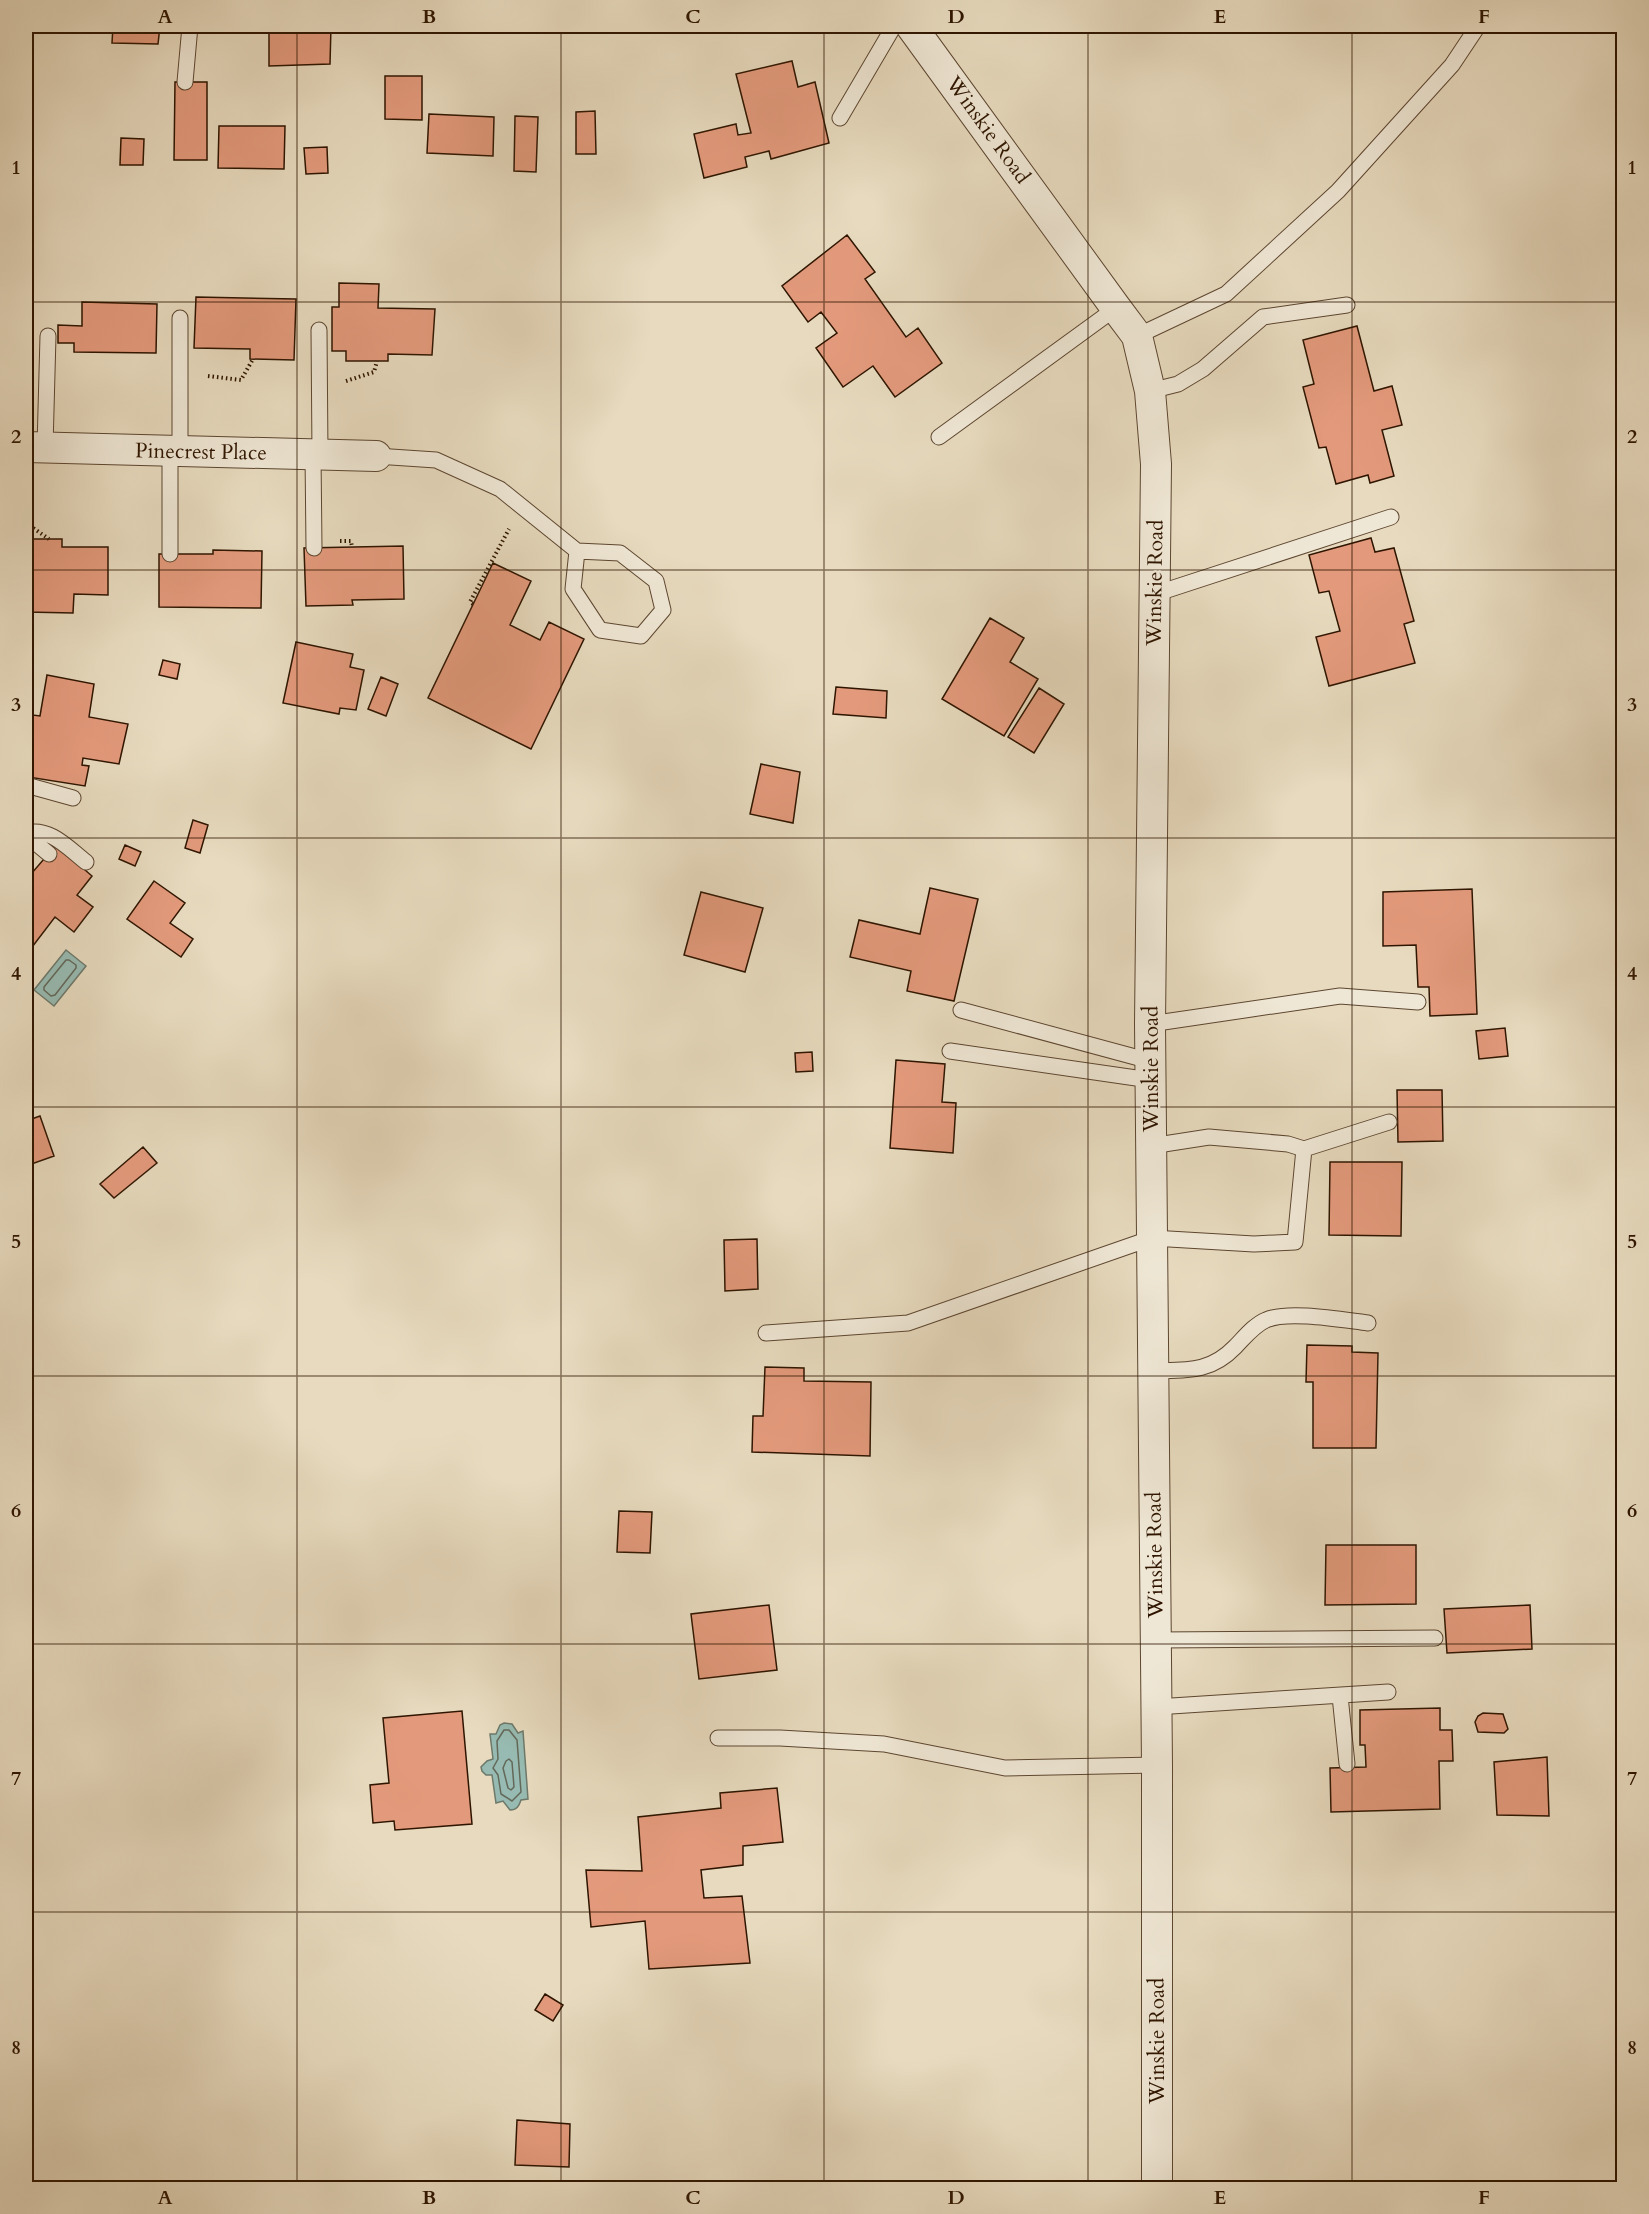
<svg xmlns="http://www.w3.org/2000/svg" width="1649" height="2214" font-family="Cardo,serif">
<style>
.water{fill:#97bbb2;stroke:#6d796b;stroke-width:1.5}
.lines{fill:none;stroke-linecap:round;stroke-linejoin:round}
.shore{stroke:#636859;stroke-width:1.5}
.building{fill:#e39a7c;stroke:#2f1500;stroke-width:1.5}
.lane-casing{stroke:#5d4630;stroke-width:17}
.street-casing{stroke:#5d4630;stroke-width:32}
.path{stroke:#2f1500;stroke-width:4;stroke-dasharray:1.5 3;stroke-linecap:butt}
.lane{stroke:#efe7d5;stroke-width:15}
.street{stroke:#efe7d5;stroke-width:30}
.grid{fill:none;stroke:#2f1500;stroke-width:1.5;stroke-opacity:0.55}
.labels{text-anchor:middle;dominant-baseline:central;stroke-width:4.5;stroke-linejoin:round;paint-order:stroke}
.street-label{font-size:21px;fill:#2f1500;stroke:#efe7d5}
.neatline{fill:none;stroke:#2f1500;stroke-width:2}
.grid-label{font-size:20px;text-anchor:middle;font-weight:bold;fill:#2f1500}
</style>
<rect width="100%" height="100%" fill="#e7dabe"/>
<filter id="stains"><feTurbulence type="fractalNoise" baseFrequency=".00333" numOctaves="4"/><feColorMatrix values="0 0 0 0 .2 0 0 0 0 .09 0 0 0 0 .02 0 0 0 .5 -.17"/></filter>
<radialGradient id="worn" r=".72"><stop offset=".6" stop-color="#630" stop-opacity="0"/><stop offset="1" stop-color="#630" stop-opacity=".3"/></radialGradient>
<path class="water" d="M66 950 86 966 54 1006 34 990Z
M504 1723 512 1724 518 1733 523 1731 528 1799 521 1800C519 1806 517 1810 510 1810L503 1801 496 1803 492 1775H486L482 1771 481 1767 487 1761 493 1759 490 1734H496L500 1725Z"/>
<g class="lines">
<path class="shore" d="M66 960H69L76 965V968L55 995 51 996 44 990V987Z
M504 1730H509L517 1740 521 1792 512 1801 501 1794 498 1775 493 1768 498 1759 497 1741Z
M509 1759 512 1762 514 1787 511 1790 508 1788 503 1768 506 1761Z"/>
</g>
<path class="building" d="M113 26H160L158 44 112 43Z
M296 26H331L330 64 269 66V33H295Z
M792 61 798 87 815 82 829 143 771 159 769 151 745 157 747 167 704 178 694 134 736 124 738 135 751 133 736 74Z
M385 76H422V120L385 119Z
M175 82H207V160H174Z
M595 111 596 154H576V112Z
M429 114 494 117 493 156 427 153Z
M515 116 538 117 536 172 514 171Z
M219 126H285L284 169 218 168Z
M121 138 144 139 143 165H120Z
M327 147 328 173 306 174 304 148Z
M847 235 875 272 865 279 906 337 918 328 942 363 895 397 873 366 843 387 816 348 837 333 821 312 808 322 782 286Z
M339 283 379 284 378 308 435 309 432 355 388 354V361H346V351H332V307H339Z
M196 297 296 299 294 360 250 359V349L194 348Z
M82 302 157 304 156 353 74 352V343H58V325L82 326Z
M1357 326 1374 391 1392 386 1402 425 1382 430 1394 476 1370 483 1368 475 1336 484 1326 447 1319 448 1303 387 1314 384 1303 340Z
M1371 538 1375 552 1394 548 1414 621 1404 624 1415 663 1329 686 1316 637 1340 631 1329 591 1319 593 1309 555Z
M26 539H62V547H108V595L74 594 73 613 26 612Z
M403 546 404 599 352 600 353 605 306 606 304 548Z
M213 550 262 551 261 608 159 607V554H213Z
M493 563 531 581 510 625 540 640 549 622 584 639 531 749 428 698Z
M990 618 1024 638 1010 662 1038 679 1004 736 942 699Z
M296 642 353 654 350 667 364 670 356 710 340 708 339 714 283 703Z
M163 660 180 664 177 679 159 675Z
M47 675 94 684 89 717 128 724 119 764 83 758 82 765 89 766 85 786 28 777 31 758H26V755L33 715 40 716Z
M381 677 398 684 386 716 368 709Z
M836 687 887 691 886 718 833 714Z
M1039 688 1064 704 1034 753 1008 737Z
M761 764 800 772 793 823 750 814Z
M193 820 208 825 200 853 185 848Z
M56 845 92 876 77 895 93 907 74 932 55 917 26 955V869L27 868 32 873Z
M125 845 141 852 135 866 119 859Z
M154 881 185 903 170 923 193 939 181 957 127 919Z
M930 888 978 899 954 1001 907 991 911 971 850 957 859 920 920 934Z
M1472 889 1477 1014 1430 1016 1429 987H1418L1416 945 1383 946V892Z
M701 892 763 908 745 972 684 955Z
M1505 1028 1508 1056 1479 1059 1476 1031Z
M812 1052 813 1071 796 1072 795 1053Z
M896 1060 945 1064 942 1102 956 1103 953 1153 890 1148Z
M1397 1090H1442L1443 1141 1398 1142Z
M40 1116 54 1156 26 1166V1121Z
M143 1147 157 1163 114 1198 100 1184Z
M1330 1162H1402L1401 1236 1329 1235Z
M757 1239 758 1289 725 1291 724 1240Z
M1307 1345 1352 1346V1352L1378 1353 1376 1448H1313V1382H1306Z
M765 1367 804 1368V1381L871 1382 870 1456 752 1452 753 1416H763Z
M619 1511 652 1512 650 1553 617 1552Z
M1326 1545H1416V1604L1325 1605Z
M769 1605 777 1670 699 1679 691 1614Z
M1530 1605 1532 1649 1447 1653 1444 1609Z
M1440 1708V1730H1452L1453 1761H1439L1440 1809 1331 1812 1330 1768 1366 1767 1365 1745H1360V1710Z
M462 1711 472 1824 395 1830 394 1821 373 1823 370 1785 389 1783 383 1718Z
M1483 1713 1503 1714 1508 1729 1504 1733 1478 1732 1475 1722 1478 1716Z
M1547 1757 1549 1816 1497 1815 1494 1762Z
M777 1788 783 1842 743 1846V1865L701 1870 704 1898 742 1896 750 1963 649 1969 645 1921 591 1927 586 1870 642 1871 638 1817 721 1808 720 1793Z
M545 1994 563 2005 553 2021 535 2010Z
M517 2120 570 2124 569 2167 515 2165Z"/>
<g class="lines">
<g class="lane-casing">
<path id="lane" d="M185 82 190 26
M840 118 894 26
M180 318V451
M319 330 320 455
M1137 336 1226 294 1338 191 1452 65 1478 26
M1150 391 1178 384 1203 369 1263 317 1347 305
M939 437 1116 308
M45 447 48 336
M170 451V554
M313 454 314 548
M376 456 436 460 500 489 577 551 620 553 656 581 663 610 641 636 600 630 573 589 577 551
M1155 594 1391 517
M26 785 73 798
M26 833C50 827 68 848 86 862
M26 835 49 854
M961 1010 1150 1061
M1150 1024 1340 996 1418 1002
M950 1051 1150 1080
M1151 1146 1209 1137 1288 1144 1304 1149 1389 1122
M766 1333 908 1323 1152 1238 1254 1244 1295 1242 1304 1149
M1153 1371C1186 1370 1210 1373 1235 1347 1244 1338 1254 1325 1266 1320 1288 1310 1343 1320 1368 1323
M1156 1640 1435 1638
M1340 1696 1347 1764
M1156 1707 1388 1692
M718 1738H780L884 1744 1005 1768 1157 1765"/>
</g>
<g class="street-casing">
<path id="street" d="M911 26 1116 308 1137 336 1150 391 1156 464 1150 1024 1157 1765V2188
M26 447 376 456"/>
</g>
<path class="path" d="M208 376 241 380 253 359
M346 381 374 372 377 361
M26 523 49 539
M340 541H351L352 547
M473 604 470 602 509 529
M26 730 30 731"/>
<use href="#lane" class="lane"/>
<use href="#street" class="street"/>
</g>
<path class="grid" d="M297 26V2188M561 26V2188M824 26V2188M1088 26V2188M1352 26V2188M26 302H1624M26 570H1624M26 838H1624M26 1107H1624M26 1376H1624M26 1644H1624M26 1912H1624"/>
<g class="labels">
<g class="street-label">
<text transform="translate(988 130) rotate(54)">Winskie Road</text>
<text transform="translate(201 452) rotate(1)">Pinecrest Place</text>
<text transform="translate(1155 583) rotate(-89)">Winskie Road</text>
<text transform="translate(1151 1069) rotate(-90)">Winskie Road</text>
<text transform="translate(1155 1555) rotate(-91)">Winskie Road</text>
<text transform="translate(1157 2041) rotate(-90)">Winskie Road</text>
</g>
</g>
<rect width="1649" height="2214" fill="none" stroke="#e7dabe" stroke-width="66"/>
<rect x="33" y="33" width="1583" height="2148" class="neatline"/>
<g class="grid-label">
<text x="165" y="23">A</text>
<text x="429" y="23">B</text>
<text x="693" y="23">C</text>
<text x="956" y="23">D</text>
<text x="1220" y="23">E</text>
<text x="1484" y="23">F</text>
<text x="16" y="174">1</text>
<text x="1632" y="174">1</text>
<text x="16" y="443">2</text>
<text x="1632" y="443">2</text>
<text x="16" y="711">3</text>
<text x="1632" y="711">3</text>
<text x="16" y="980">4</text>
<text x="1632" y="980">4</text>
<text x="16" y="1248">5</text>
<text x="1632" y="1248">5</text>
<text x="16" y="1517">6</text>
<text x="1632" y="1517">6</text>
<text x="16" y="1785">7</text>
<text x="1632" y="1785">7</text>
<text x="16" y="2054">8</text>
<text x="1632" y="2054">8</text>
<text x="165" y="2204">A</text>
<text x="429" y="2204">B</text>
<text x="693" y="2204">C</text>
<text x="956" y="2204">D</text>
<text x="1220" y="2204">E</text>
<text x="1484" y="2204">F</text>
</g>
<rect width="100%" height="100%" filter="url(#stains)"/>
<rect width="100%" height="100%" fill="url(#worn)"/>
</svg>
